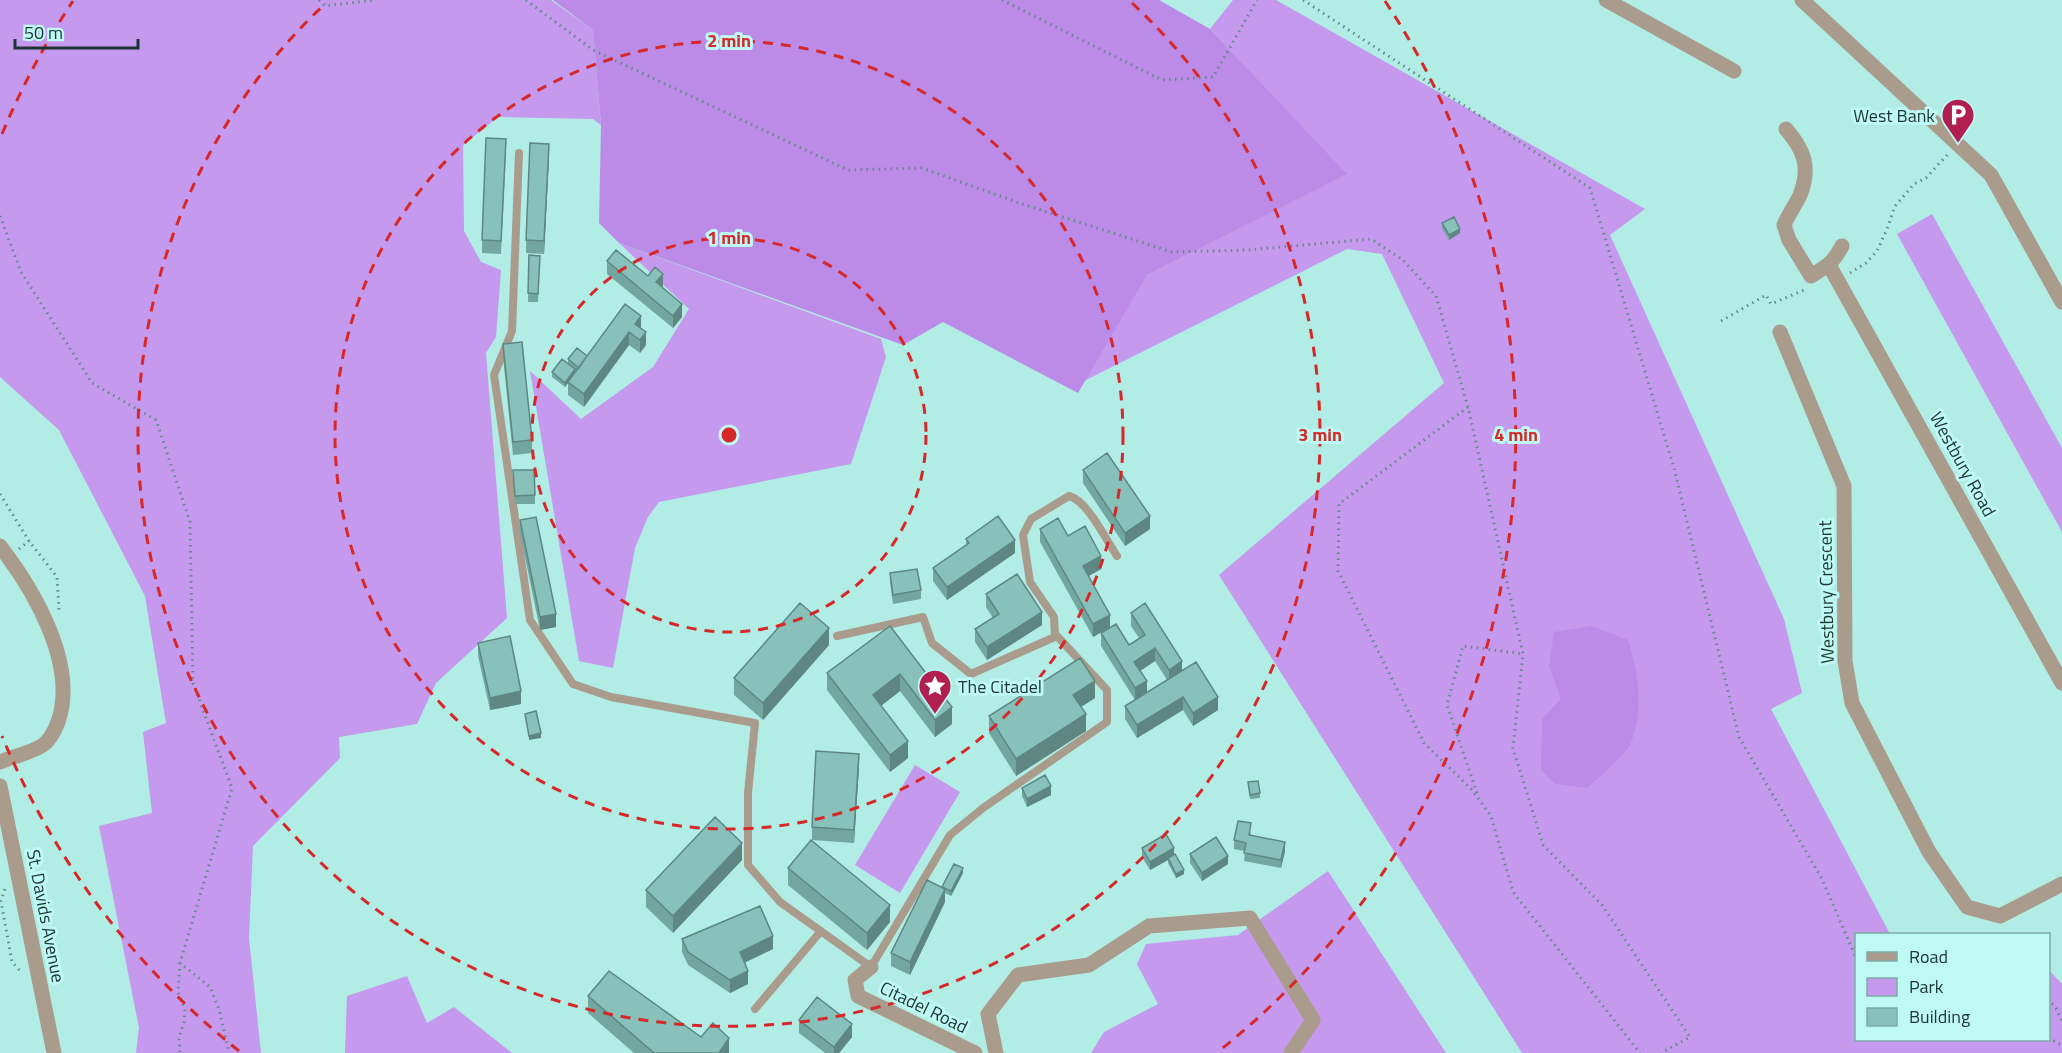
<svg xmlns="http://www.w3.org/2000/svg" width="2062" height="1053" font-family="'Titillium Web',sans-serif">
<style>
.green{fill:#c599ee}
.forest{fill:#bc8be7}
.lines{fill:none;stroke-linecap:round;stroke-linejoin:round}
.path{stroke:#638c87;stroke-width:3;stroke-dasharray:1.5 4.5;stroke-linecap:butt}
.lane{stroke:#aa9c8d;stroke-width:8}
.street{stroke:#aa9c8d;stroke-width:15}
.wall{fill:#74a6a0;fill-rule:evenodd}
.shaded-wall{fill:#5e8782}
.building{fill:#87c1ba;stroke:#5e8782;stroke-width:1.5}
.ring{fill:none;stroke:#d62828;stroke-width:3;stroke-dasharray:10 8}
.labels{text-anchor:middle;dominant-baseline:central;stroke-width:6;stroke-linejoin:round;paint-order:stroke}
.poi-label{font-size:18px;fill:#1e3633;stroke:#bef9f3;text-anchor:end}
.street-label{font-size:18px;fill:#1e3633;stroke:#bef9f3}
.centre{fill:#d62828;stroke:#bef9f3;stroke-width:3}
.ring-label{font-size:18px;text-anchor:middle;font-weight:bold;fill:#d62828;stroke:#bef9f3;stroke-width:6;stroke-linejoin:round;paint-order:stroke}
</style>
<rect width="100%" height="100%" fill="#b1ece5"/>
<path class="green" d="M0 0H551L593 30 601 125 593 119 498 117 463 145 464 231 481 262 501 270 496 337 486 353 507 618 436 683 417 724 339 737 340 758 253 846 249 938 261 1053H136L139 1028 99 826 152 813 143 732 166 723 145 596 59 430 0 377Z
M1233 0H1276L1645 209 1610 235 1784 619 1802 693 1771 709 1890 934H1856V1040H2048L2049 970 2062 984V1053H1522L1219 575 1444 383 1382 254 1347 249 1068 389 1147 275 1346 174 1210 29Z
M1932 214 2062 448V532L1897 234Z
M619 243 881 339 886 357 851 464 659 502 648 517 635 548 613 668 579 661 530 371 581 419 653 367 689 309Z
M915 765 960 792 900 893 855 865Z
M1328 871 1446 1053H1091L1104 1032 1158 1004 1137 964 1146 944 1238 935Z
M407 976 427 1023 454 1007 512 1053H345L347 996Z"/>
<path class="forest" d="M553 0H1159L1210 29 1347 174 1147 275 1078 393 943 322 903 345 619 243 599 223 601 125 593 30Z
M1592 626 1628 640C1639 673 1644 712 1630 745 1625 755 1597 779 1587 788L1555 784 1541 770 1542 719 1561 699 1549 666 1554 632Z"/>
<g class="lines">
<path class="path" d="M319 0 325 6 375 0
M526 0 593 50 848 170 922 168 1022 204 1172 252 1248 250 1371 239 1403 260 1436 296 1468 407 1523 654 1513 748 1543 845 1602 905 1690 1037 1661 1053
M1002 0 1162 80 1213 77 1257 0
M1303 0 1590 188 1674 468 1739 737 1822 879 1856 958
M0 216 21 272 92 383 156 420 190 522 193 683 232 788 180 963 210 987 219 1009 229 1053
M1850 273 1866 263 1877 251 1887 229 1895 206 1914 184 1926 178 1948 154
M1721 321 1766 295 1771 304 1804 290
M1468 407 1339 504 1338 571 1424 743 1472 790 1491 816 1513 892 1640 1053
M0 494 29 541 57 577 59 610
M19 549 29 541
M1477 793 1447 705 1463 646 1523 654
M5 889 1 901 12 962 22 973
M180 963 178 992 185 1009 184 1022 179 1038 180 1053
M2048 999 2056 1008 2062 1021
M2048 1038 2062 1045"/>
<path class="lane" d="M519 153 512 331 494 375 530 620 573 684 611 697 755 723 748 793V865L780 902 871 967 950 835 983 808 1107 722V690L1057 636 971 674 932 643 923 617 837 636
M1055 636 1054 617 1030 582 1023 535 1031 519 1069 496C1087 500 1106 540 1117 556
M755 1009 821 931"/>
<path class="street" d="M1606 0 1734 71
M1802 0 1991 175 2062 302
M1786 129C1804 150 1811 167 1800 195 1795 206 1788 215 1784 225L1789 240 1811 276C1827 266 1833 263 1842 246
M1829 265 2062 683
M1780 332 1844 486 1845 661 1852 703 1929 852 1967 907 2000 916 2062 884
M0 546C34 590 78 665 58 722 55 730 50 740 43 745 33 752 12 757 0 762
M0 786 54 1053
M871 967 855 980 858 996 975 1053
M996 1053 988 1014 1018 975 1089 965 1149 926 1250 918 1313 1020 1291 1053"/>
</g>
<path class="wall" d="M506 152 501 254 482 253V240Z
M549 157 544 254 526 253V240Z
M1442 223 1460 233 1449 240 1442 228Z
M529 255 540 256 538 302H528Z
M607 261 682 317 673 328 607 274Z
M641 316V328L646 345 640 353 629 345 584 407 568 395V383L565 387 552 377V372L568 363V359L587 356Z
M503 344 532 440V453L513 455 503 357Z
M1083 470 1150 529 1125 546 1083 483Z
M513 479 535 495V504H515Z
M520 520 556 627 540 630 520 533Z
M1040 529 1068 536 1101 569 1089 576 1110 627 1093 637 1040 542Z
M966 539 1015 553 947 600 933 581V568L966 545Z
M890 573 921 590V599L893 604 890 582Z
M986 594 1042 625 987 660 975 642V629L993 618 986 607Z
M1131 613 1182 671 1218 710 1193 726 1183 710 1137 738 1125 719V706L1135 700 1101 646V633L1129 645 1139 638 1131 626ZM1155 661 1167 680 1147 693 1140 671Z
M890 626 952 724 935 737 900 691 881 706 908 758 890 772 827 690V673Z
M478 643 521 704 490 710 478 656Z
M829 645 763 720 734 695V678Z
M1095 698 1081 707 1086 731 1016 776 989 733V716Z
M859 767 854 843 812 840V827Z
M1248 782 1260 793V798L1250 799Z
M1022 788 1051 795 1027 807 1022 796Z
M1251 832 1250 836 1285 851 1281 868 1244 861 1245 851 1234 849V840Z
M1142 848 1174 854 1184 874 1176 878 1168 863V860L1150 870 1142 857Z
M1190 854 1228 864 1202 881 1190 863Z
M742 860 673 933 646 907V890Z
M788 868 890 922 867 950 788 885Z
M963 873 951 896 945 893V902L910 975 891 966V953L942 887Z
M682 939 773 949 745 962 748 984 730 993 688 965 682 952Z
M588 996 701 1037 729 1053H634L588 1013Z
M799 1020 852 1037 839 1053H825L799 1033Z"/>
<path class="shaded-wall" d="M549 144V157L544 254V241Z
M1460 229V233L1449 240V235Z
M663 274V287L656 282Z
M682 304V317L673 328V316Z
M641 316V329L635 337V324Z
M629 332V345L584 407V394Z
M646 332V345L640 353V340Z
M575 369V374L565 387V383Z
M1150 516V529L1125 546V533Z
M1015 540V553L947 600V587Z
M1101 556V569L1083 579V566Z
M1042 612V625L987 660V647Z
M556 614V627L540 630V617Z
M1110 615V627L1093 637V624Z
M829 628V645L763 720V703Z
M1155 648V661L1134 675V662Z
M1182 661V674L1169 683V670Z
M900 674V691L873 712V695Z
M1095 681V698L1073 712V695Z
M1147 681V694L1135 701V688Z
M521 691V704L490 710V698Z
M1183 697V710L1137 738V725Z
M1218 697V710L1193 726V713Z
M952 707V724L935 737V720Z
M1086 714V731L1016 776V759Z
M541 733V738L529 740V736Z
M908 741V758L890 772V755Z
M859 754V767L854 843V830Z
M1051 786V795L1027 807V799Z
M1285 842V851L1281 868V860Z
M742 843V860L673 933V916Z
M1174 848V857L1168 858V860L1150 870V862Z
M1228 856V864L1202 881V873Z
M963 868V873L951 896V891Z
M1184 870V874L1176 878V874Z
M945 889V902L910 975V962Z
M890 905V922L867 950V933Z
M773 936V949L740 965V952Z
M748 971V984L730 993V980Z
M852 1024V1037L839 1053H834V1047Z
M729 1038V1053H719Z"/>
<path class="building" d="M486 138 506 139 501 241 482 240Z
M530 143 549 144 544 241 526 240Z
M1454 217 1460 229 1449 235 1442 223Z
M616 250 648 276 655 267 663 274 656 282 682 304 673 316 607 261Z
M529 255 540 256 538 294 528 293Z
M625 304 641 316 635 324 646 332 640 340 629 332 584 394 568 382Z
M522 342 532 440 513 442 503 344Z
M577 348 587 356 579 368 568 359Z
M562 359 575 369 565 383 552 372Z
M1107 453 1150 516 1125 533 1083 470Z
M513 470H534L535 495 515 496Z
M998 516 1015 540 947 587 933 568 969 543 966 539Z
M536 517 556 614 540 617 520 520Z
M1058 518 1068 536 1085 526 1101 556 1083 566 1110 615 1093 624 1040 529Z
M917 569 921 590 893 595 890 573Z
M1017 574 1042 612 987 647 975 629 999 614 986 594Z
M800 603 829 628 763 703 734 678Z
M1145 603 1182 661 1169 670 1155 648 1134 662 1147 681 1135 688 1101 633 1116 624 1129 645 1145 635 1131 613Z
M890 626 952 707 935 720 900 674 873 695 908 741 890 755 827 673Z
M510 636 521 691 490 698 478 643Z
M1080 658 1095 681 1073 695 1086 714 1016 759 989 716Z
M1196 662 1218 697 1193 713 1183 697 1137 725 1125 706Z
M536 711 541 733 529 736 525 714Z
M816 751 859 754 854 830 812 827Z
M1045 775 1051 786 1027 799 1022 788Z
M1258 781 1260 793 1250 795 1248 782Z
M715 817 742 843 673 916 646 890Z
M1238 821 1251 823 1249 835 1285 842 1281 860 1244 853 1246 843 1234 840Z
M1166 834 1174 848 1150 862 1142 848Z
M1216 837 1228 856 1202 873 1190 854Z
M811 840 890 905 867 933 788 868Z
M1175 854 1184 870 1176 874 1168 858Z
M954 864 963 868 951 891 942 887Z
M927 880 945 889 910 962 891 953Z
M760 906 773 936 740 952 748 971 730 980 688 952 682 939Z
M609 971 701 1037 713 1023 729 1038 719 1053H654L588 996Z
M817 997 852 1024 834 1047 799 1020Z"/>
<g class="ring">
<circle cx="729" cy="435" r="197"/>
<circle cx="729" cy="435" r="394"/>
<path d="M1132 3A591 591 0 1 1 326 3"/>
<path d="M239 1051A787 787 0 0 1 2 736M2 134A787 787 0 0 1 73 1M1385 1A787 787 0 0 1 1219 1051"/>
</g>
<defs>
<g id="parking-pin" transform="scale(1.725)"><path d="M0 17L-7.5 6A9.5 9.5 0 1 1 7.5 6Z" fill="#b01f50" stroke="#bef9f3"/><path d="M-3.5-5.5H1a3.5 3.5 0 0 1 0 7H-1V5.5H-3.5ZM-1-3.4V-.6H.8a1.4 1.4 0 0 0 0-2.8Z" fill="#fff"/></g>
<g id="sight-pin" transform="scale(1.725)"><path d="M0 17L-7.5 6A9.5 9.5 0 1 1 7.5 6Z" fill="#b01f50" stroke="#bef9f3"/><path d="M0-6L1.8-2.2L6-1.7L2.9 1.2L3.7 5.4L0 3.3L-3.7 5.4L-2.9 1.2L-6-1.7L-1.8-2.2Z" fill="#fff"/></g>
</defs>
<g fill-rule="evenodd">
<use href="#parking-pin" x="1958" y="115"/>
<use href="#sight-pin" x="935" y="686"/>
</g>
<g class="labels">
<g class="poi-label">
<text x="1935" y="115">West Bank</text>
<text x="958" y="686" text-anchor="start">The Citadel</text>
</g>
<g class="street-label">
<text transform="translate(1963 464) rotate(61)">Westbury Road</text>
<text transform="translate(1826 592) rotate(-91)">Westbury Crescent</text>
<text transform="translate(46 916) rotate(79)">St. Davids Avenue</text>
<text transform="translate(924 1007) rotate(26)">Citadel Road</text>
</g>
</g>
<circle cx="729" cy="435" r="9" class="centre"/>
<g class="ring-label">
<text x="729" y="47">2 min</text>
<text x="729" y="244">1 min</text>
<text x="1320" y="441">3 min</text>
<text x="1516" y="441">4 min</text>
</g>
<rect x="1855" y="933" width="195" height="108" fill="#bef9f3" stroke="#7eaba6" stroke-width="1.5"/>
<rect x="1867" y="952" width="30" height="9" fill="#aa9c8d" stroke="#7eaba6" stroke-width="1.5"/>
<text x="1909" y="963" font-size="18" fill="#1e3633">Road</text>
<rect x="1867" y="978" width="30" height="18" fill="#c599ee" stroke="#7eaba6" stroke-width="1.5"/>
<text x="1909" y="993" font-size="18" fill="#1e3633">Park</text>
<rect x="1867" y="1008" width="30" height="18" fill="#87c1ba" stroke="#7eaba6" stroke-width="1.5"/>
<text x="1909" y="1023" font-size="18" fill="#1e3633">Building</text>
<path d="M15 39v9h123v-9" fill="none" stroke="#1e3633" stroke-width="3"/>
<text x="24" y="39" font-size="18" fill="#1e3633" stroke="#bef9f3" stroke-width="4.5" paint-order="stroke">50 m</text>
</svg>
